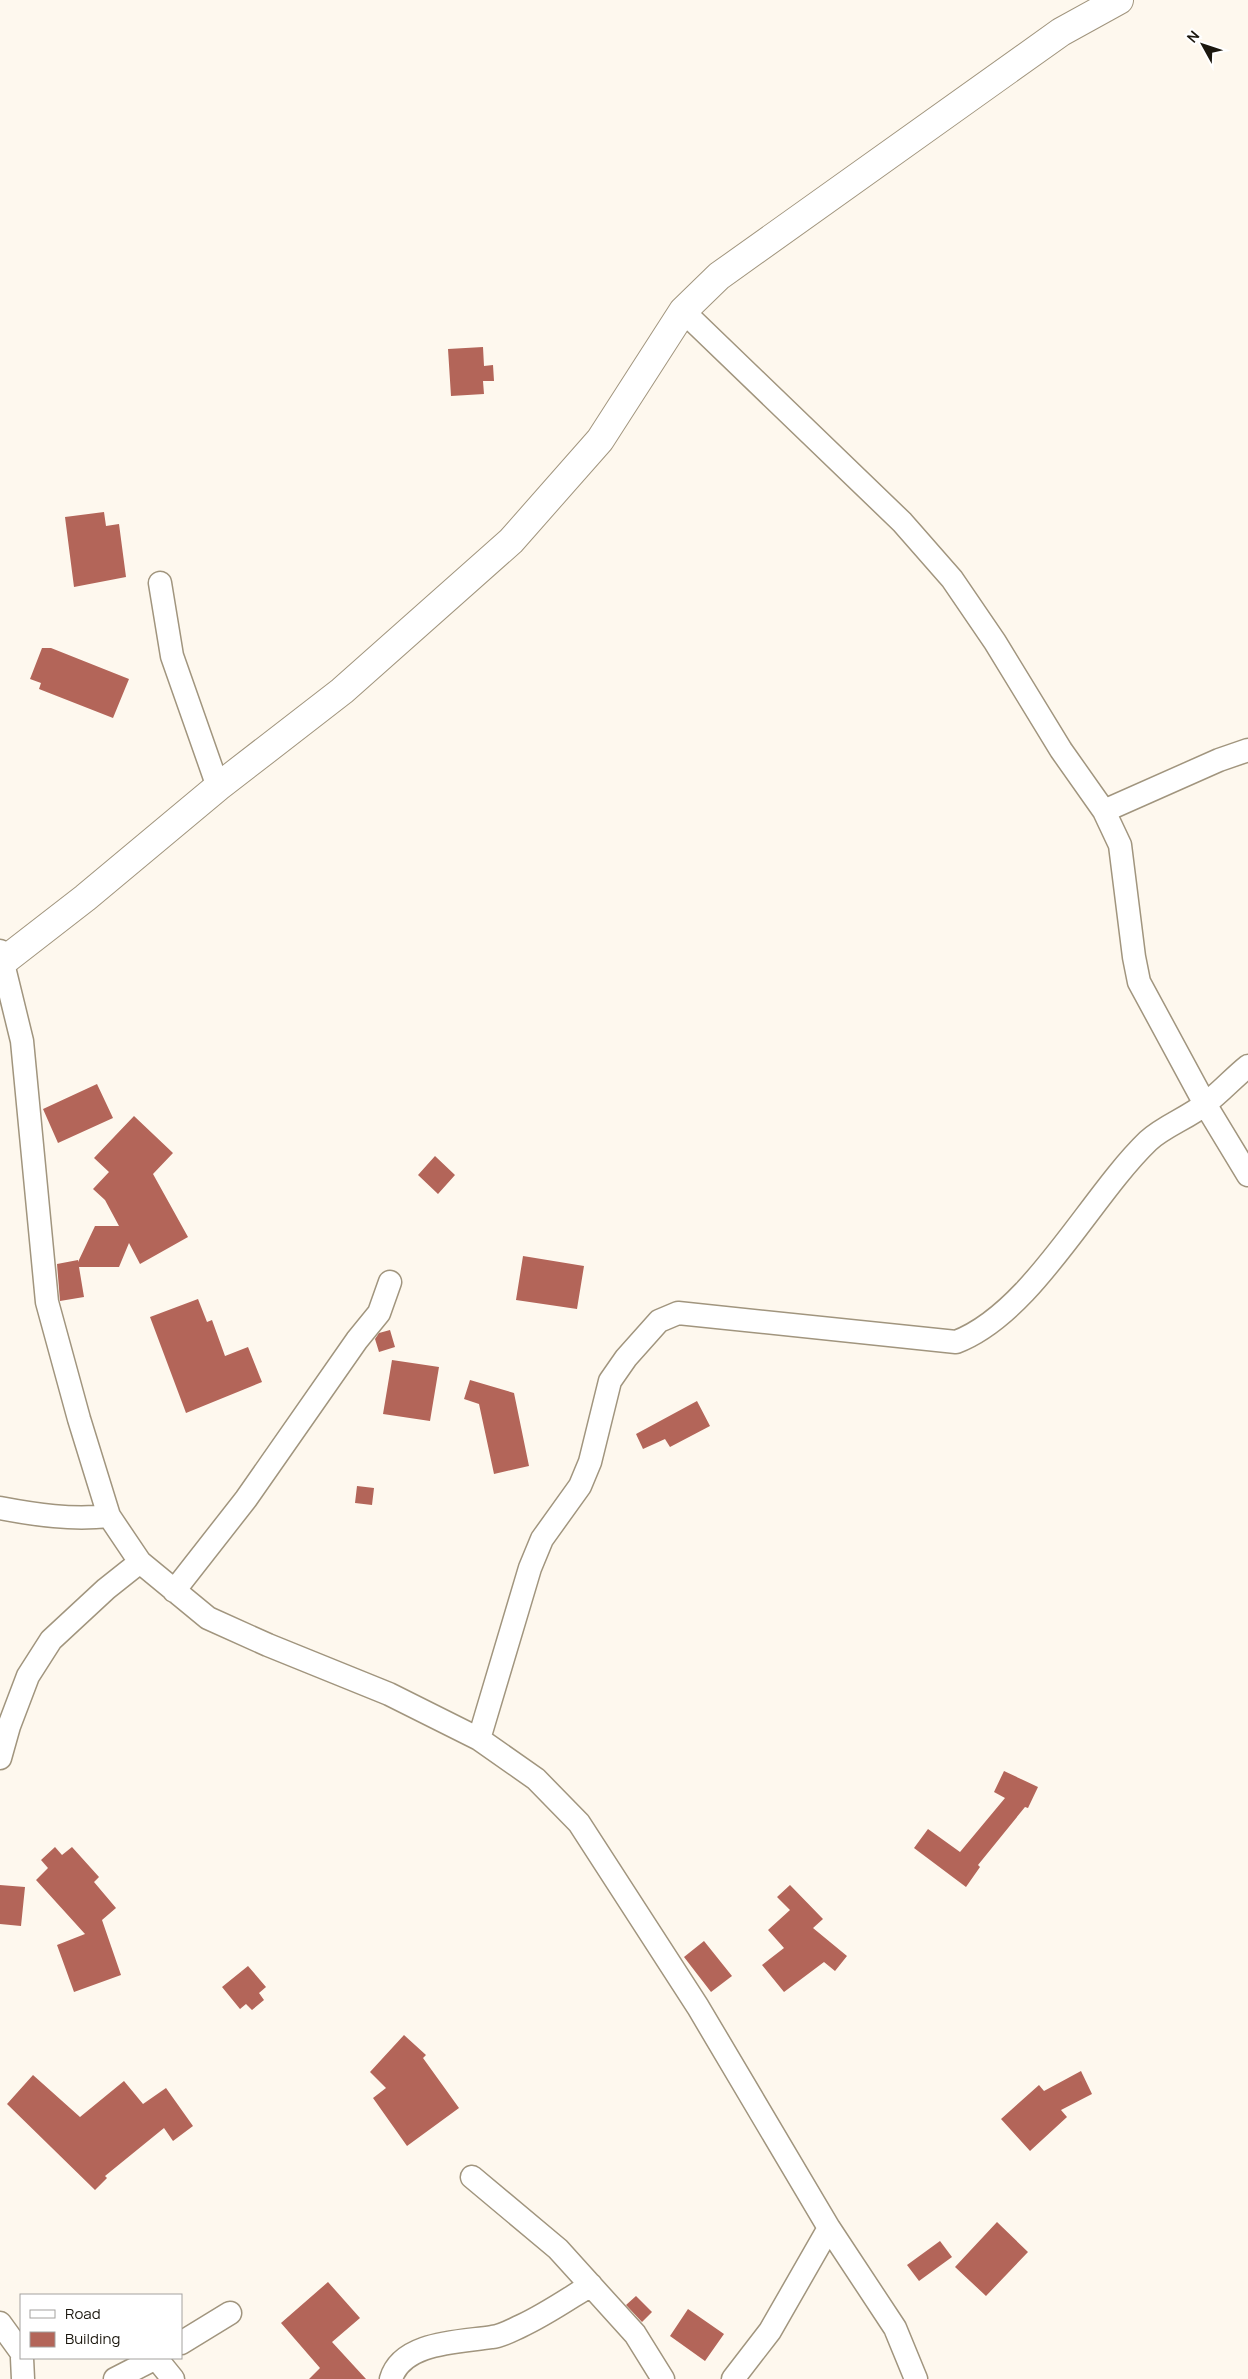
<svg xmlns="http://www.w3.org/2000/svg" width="1248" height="2379" font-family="Manrope,sans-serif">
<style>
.building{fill:#b36559}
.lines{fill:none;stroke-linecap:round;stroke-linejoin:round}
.minor-casing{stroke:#a1957e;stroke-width:25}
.tertiary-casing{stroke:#a1957e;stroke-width:30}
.minor{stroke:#fff;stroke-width:22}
.tertiary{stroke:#fff;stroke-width:28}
</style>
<rect width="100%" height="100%" fill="#fef8ee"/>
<path class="building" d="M483 347 484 366 493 365 494 381H483L484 394 451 396 448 349Z
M104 512 106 526 119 524 126 577 74 587 65 517Z
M42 648H51L129 679 113 718 39 689 41 683 30 679Z
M97 1084 113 1118 58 1143 43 1109Z
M134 1116 173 1153 153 1174 188 1237 140 1264 129 1243 119 1267H79L84 1297 60 1301 57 1264 78 1260V1262L95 1226H119L105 1200 93 1189 109 1172 94 1158Z
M435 1156 455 1175 438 1194 418 1175Z
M523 1256 584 1266 577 1309 516 1300Z
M198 1299 207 1322 212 1320 225 1356 248 1347 262 1382 186 1413 150 1317Z
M390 1330 395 1347 379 1352 375 1339 379 1333Z
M392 1360 439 1367 430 1421 383 1414Z
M470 1380 514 1393 529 1466 494 1474 479 1404 464 1399Z
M697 1401 710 1426 670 1447 665 1439 643 1449 636 1434Z
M357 1486 374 1488 372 1505 355 1503Z
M1004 1771 1038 1787 1028 1808 1025 1807 978 1865 980 1867 966 1887 914 1848 928 1829 960 1852 1005 1798 994 1792Z
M55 1847 62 1855 72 1847 99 1877 94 1882 116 1908 102 1920 121 1975 74 1992 57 1945 85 1934 36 1880 48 1868 41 1860Z
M0 1885 25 1887 21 1926 0 1924Z
M790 1885 823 1919 813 1928 847 1956 835 1971 824 1962 784 1992 762 1965 784 1948 768 1930 790 1910 777 1897Z
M704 1941 732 1976 711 1992 684 1957Z
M248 1966 266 1987 259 1993 264 2000 252 2010 246 2004 240 2009 222 1987Z
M404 2035 426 2055 423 2058 459 2108 407 2146 373 2098 386 2088 370 2072Z
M1081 2071 1092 2094 1061 2110 1067 2117 1030 2151 1001 2119 1039 2085 1044 2091Z
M33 2075 80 2117 124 2081 143 2104 166 2088 193 2126 173 2141 164 2128 105 2176 107 2178 95 2190 7 2104Z
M997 2222 1028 2252 986 2296 955 2267Z
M940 2241 952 2257 919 2281 907 2265Z
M328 2282 360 2318 332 2342 366 2379H309L320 2368 281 2323Z
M636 2296 652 2312 642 2322 626 2305Z
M688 2309 724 2334 705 2361 670 2336Z"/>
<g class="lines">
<g class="minor-casing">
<path id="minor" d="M683 311 902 522 952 579 995 642 1061 750 1104 811 1120 845 1134 957 1139 982 1205 1104 1248 1175
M160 583 172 656 218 787
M1104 811 1219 760 1248 750
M0 951 22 1041 47 1302 79 1419 109 1516 140 1562 208 1618 268 1645 389 1694 479 1739 536 1779 579 1823 698 2007 829 2228 895 2328 916 2379
M0 1508C37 1515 71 1520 109 1516
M174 1591 246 1499 357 1340 379 1313 390 1282
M479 1739 530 1568 542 1539 580 1486 590 1462 610 1381 626 1358 659 1321 678 1313 956 1342C1032 1313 1089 1198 1148 1141 1164 1126 1188 1118 1205 1104 1220 1093 1233 1078 1248 1066
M0 1758 9 1726 28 1676 51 1640 106 1589 140 1562
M472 2177 558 2249 635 2334 663 2379
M0 2323 21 2352
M181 2343 230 2313
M22 2358 23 2379
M115 2379 156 2358 173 2379
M391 2379C402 2341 462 2342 492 2337 502 2336 512 2330 521 2326 545 2315 568 2299 591 2285
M733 2379 770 2331 829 2228"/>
</g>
<g class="tertiary-casing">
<path id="tertiary" d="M0 964 85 898 218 787 342 691 511 541 600 440 683 311 719 276 1061 32 1119 0"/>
</g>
<use href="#minor" class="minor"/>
<use href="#tertiary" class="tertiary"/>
</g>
<rect x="20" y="2294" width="162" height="65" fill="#ffffff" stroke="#a4a29f"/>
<rect x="30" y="2310" width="25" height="8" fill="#ffffff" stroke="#a4a29f"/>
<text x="65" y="2319" font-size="15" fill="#1b170e">Road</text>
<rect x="30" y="2332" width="25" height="15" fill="#b36559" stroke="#a4a29f"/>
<text x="65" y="2344" font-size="15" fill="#1b170e">Building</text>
<g transform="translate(1203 45) rotate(310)" stroke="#ffffff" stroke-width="4" paint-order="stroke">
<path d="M0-4L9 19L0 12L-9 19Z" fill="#1b170e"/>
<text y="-8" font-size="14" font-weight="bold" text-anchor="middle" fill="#1b170e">N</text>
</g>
</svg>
